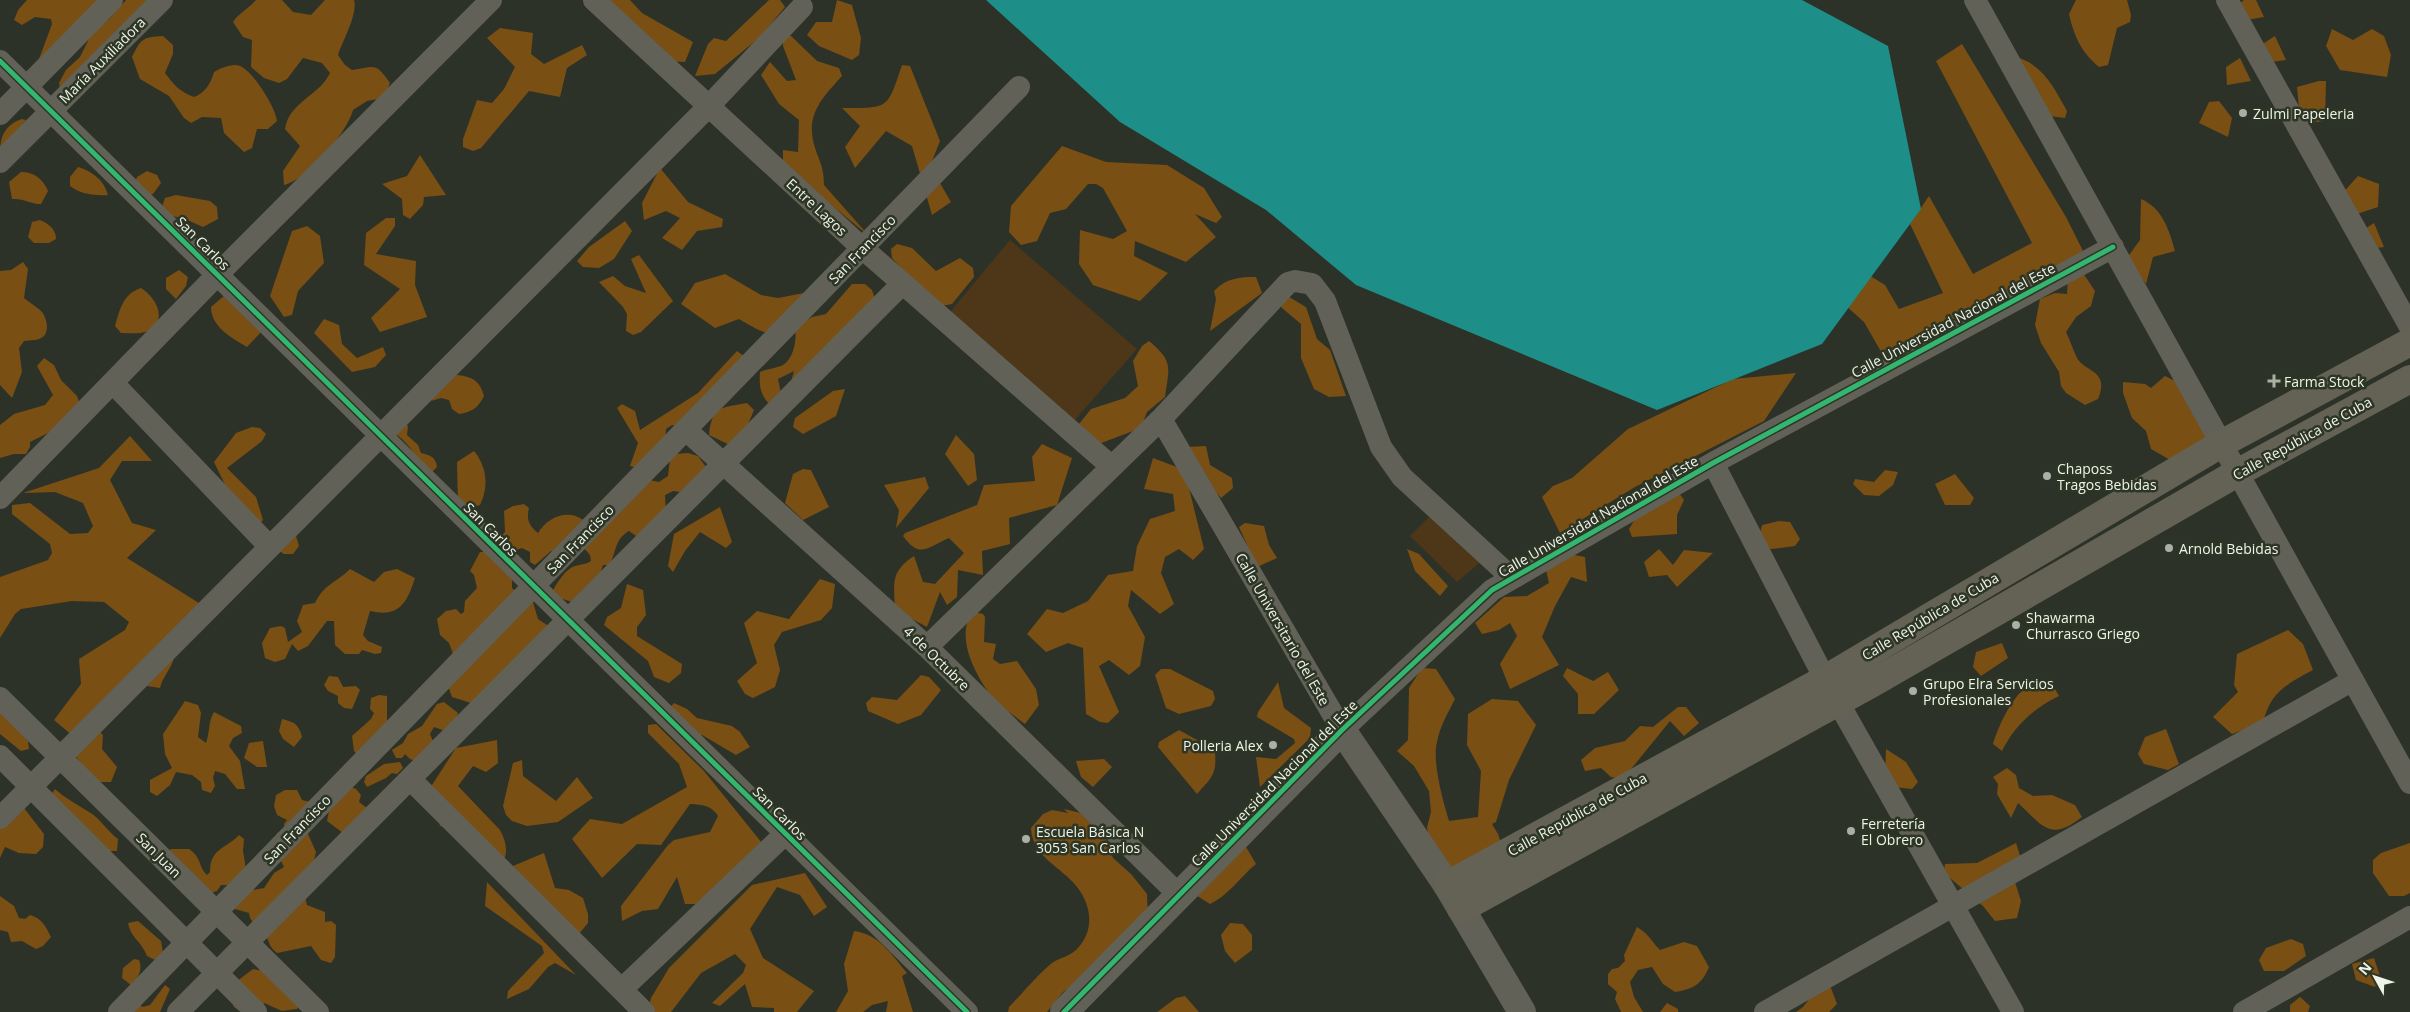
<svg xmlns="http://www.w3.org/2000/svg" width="2410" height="1012" font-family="'Open Sans',sans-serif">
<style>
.green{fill:#4e3618}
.forest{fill:#794f13}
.water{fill:#1e8f88}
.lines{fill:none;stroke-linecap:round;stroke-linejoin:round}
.minor{stroke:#616157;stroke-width:22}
.tertiary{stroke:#616157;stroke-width:28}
.secondary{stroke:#636255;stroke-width:28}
.cycleway-casing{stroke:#2d3525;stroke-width:8}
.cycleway{stroke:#33b770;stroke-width:5}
.poi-dot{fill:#abb0a6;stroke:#2d3525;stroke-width:2}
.labels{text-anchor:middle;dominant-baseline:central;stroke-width:5;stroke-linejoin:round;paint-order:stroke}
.street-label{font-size:14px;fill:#eff4ea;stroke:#2d3525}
.poi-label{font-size:14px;fill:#eff4ea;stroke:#2d3525;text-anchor:start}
</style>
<rect width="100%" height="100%" fill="#2d3228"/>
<path class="green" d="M1010 240 1137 349 1074 421 950 312Z
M1433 513 1484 559 1457 582 1410 536Z"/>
<path class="forest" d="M27 0H113L39 59 52 24 51 19 35 17 22 25 14 20 18 10Z
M126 0H169L60 89 59 83 66 70 80 57 91 35 110 18Z
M256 0H282L293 12 311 15 325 0H354C358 14 343 40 338 55L345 65 352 70C375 67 375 61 390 83L384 98 367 101 353 110C347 133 307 180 284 185L283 171 300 146 285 129C289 102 319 96 330 73L322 63 303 58 287 79 279 83 264 78 251 67 252 40 243 37 233 22C239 13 248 9 256 0Z
M608 0H630L642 13 693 42 685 62 662 61Z
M769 0H780L785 7 759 38 715 74 695 76 708 44 714 38 726 41Z
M837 0 852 5 861 38 859 55 852 60 819 46 807 35 816 22H832Z
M2076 0H2127L2131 15 2130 22 2117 28 2108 65 2099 67C2081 52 2074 36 2069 14Z
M2244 0H2256L2264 17 2241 21 2240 3Z
M500 28 533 33 531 54 544 64 582 45 587 55 567 68 560 97 529 91 481 148 473 151 463 147V139L477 100 492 103 504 89 515 67 487 38Z
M2332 29 2353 40 2372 29 2384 36 2391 55 2387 77 2340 70 2326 46Z
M790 35 817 61 839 68 842 76C825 95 807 112 813 140 817 159 824 163 824 185L869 236 783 165V150L798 152 799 120 779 104 761 75 770 62 787 81 796 80 783 46V38Z
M163 36 173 45V54L165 73C174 85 180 92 194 97 205 93 211 83 214 72 221 68 233 63 240 66 253 71 276 108 277 121L268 129H257L252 148 244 152 224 133 221 118 202 117 191 123 184 118 169 96 140 79 132 57C141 39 142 37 163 36Z
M2275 36 2286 60 2262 63 2261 45Z
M1962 44 2066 217 2084 253 1883 355 1864 322 1836 297 1859 269 1885 285 1899 309 1943 293 1910 224 1929 196 1973 274 2032 243 1936 61Z
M2019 58C2044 66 2055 90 2067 111L2065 118 2049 116Z
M2240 58 2251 81 2227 85 2226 67Z
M902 65 910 66 940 141 930 166 951 202 932 215 912 146 886 131 855 168 845 147 860 126 842 108C889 108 887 110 902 65Z
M2319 81H2326L2325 121 2307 123 2300 118 2297 87Z
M2219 101 2232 118 2228 137 2199 123 2209 102Z
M22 119 26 120 0 152C0 136 6 124 22 119Z
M1062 146 1106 162 1167 165 1204 188 1222 217 1216 223 1195 214 1216 237 1186 262 1135 241 1134 256 1168 273 1140 301 1093 285 1079 264 1080 230 1113 239 1127 231 1103 188 1096 184H1088L1066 209 1050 213 1037 241 1021 245 1009 232 1011 206Z
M420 155 446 195 424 197 423 205 410 219 403 215 402 199 382 184 407 176Z
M78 167C92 171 104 180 108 195 95 196 80 194 70 186V177Z
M660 168 688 202 723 219 722 227 697 231 682 250 662 238 680 218 666 211 644 220 642 203Z
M147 171 157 175 161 183 153 194 142 195 134 186 137 177Z
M21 172C34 172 43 179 48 191L41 204C30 204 23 198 12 199L9 182Z
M2358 176 2379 184 2378 207 2357 214 2340 196Z
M176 195 210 201 217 207 218 219 203 227 185 219 160 213 165 198Z
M2141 199C2162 208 2169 229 2175 251L2153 257 2146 284 2127 258 2140 240Z
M386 218H395V226L376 254 416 261 415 285 427 317 380 332 371 318 400 289 364 265 366 233Z
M40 220C49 224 56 229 56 239L49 243H34L28 237 32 222Z
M625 221 632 231 614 259 599 268 583 267 577 261 589 247Z
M2374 223 2384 247 2360 250V232Z
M307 226 320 236 324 263 298 291 292 315 284 317 270 296 292 231Z
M897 244 912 248 936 271 960 258 973 268 974 277 952 304 936 307 892 258 891 249Z
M639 255 673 301 641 332 633 335 626 331 627 314 623 307 599 282 613 276 625 286 646 293 631 259Z
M23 262 28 269 24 298C29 302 35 306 40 310 46 315 50 329 44 336 39 341 31 340 24 341L19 348 22 372 12 398 0 385V271L11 270Z
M179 270 188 277 186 286 176 299 166 289V278Z
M2083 273 2095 291 2091 306 2076 317 2066 332C2070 340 2073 350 2077 358 2086 373 2110 370 2098 399L2085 405 2066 393 2061 386 2059 372 2041 343 2035 325 2040 299 2055 293 2067 294 2068 277Z
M725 274 761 295 778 298 809 292 797 327 812 317 826 314 852 284H865L872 290 875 299 840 350V362L813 377 791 382 794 371 778 379 781 394 769 404C760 394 759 385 760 372 767 369 777 368 783 365 794 358 797 339 795 328 769 339 762 332 739 319L715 328 681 304 695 283Z
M1256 277 1262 293 1210 331 1216 299 1214 291C1226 278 1240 277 1256 277Z
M141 288C154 296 168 317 151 329 143 335 130 333 121 333L115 326C120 309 123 294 141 288Z
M1284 294 1306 307 1317 339 1330 350 1346 396 1329 397 1314 389 1301 358V324L1282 308 1278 300Z
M225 295 263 330 247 347C232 338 211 327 211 307Z
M324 319 339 325 342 344 357 358 383 347 386 355 375 367 352 372 314 333Z
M1149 341C1174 362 1169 367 1165 397L1147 412 1141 428 1096 445 1079 424 1091 409 1125 398 1138 386 1133 361 1142 346Z
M737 351 749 360 694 432 672 425 666 429 664 461 652 472 630 466 638 443 617 408 622 404 635 411 640 430 698 393Z
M44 358 54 365 61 380 77 396 80 404 48 433 30 442V447L26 454H14L0 458V425L14 414 45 405 53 395 37 366Z
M1796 373 1764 421 1635 487 1560 533 1542 497 1553 486 1572 478 1628 429 1733 379Z
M458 375C473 377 480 381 484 396 478 408 472 412 459 414L452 409 449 400 441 398 431 401 448 376Z
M2165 376 2181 384 2212 434 2172 461 2151 449 2146 431 2132 418 2123 393V382L2145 384 2151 388Z
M845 389 836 416 803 434 793 427 795 418 833 391Z
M747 403 754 410 744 434 734 447 709 435C712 404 723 408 747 403Z
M403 421 408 426 407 435 418 445 421 453C430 455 436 457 437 467L429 475C418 461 411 445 397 435Z
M252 427 260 428 266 434 262 441 227 468 256 497 263 520 258 526 243 522 214 462 236 433Z
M956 435 974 454 977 480 968 486 945 454Z
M130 436 152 461H122L110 480 132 523 156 530 127 558 199 603 99 731 103 735 102 749 117 767 111 782H94L73 752V736L54 720 81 684 79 659 125 630 129 622 104 602 72 601 21 609 15 614 0 638V577L48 560 52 553 50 544 12 514V505L30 503 70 534 88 533 93 526 83 503 55 492 23 493 99 468Z
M1042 444 1072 458 1057 505 1009 518 1010 544 982 551 983 575 958 570 957 597 947 605 940 592 927 627 895 610C894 583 890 572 914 556L923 582 935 584 964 553 949 538C926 548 920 559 903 536L905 533 977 505 984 485 1035 481 1032 457Z
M1206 446 1210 465 1232 478 1233 488 1221 498 1192 464 1187 447Z
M474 451C487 467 489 486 480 505L466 509 458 505 457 462Z
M688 453 698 456 706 467 680 492 673 491 665 495 666 513 636 536 629 531C613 541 618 550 609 565H603L600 574 572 602 560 598 553 590C558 582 565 569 575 566 581 564 585 565 591 561L590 555 582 546 556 554 551 551 535 565 530 562V552L522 548 508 553 498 540 505 532 504 511 513 506 524 504 529 508C526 519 529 526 538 533 549 515 573 507 588 525L649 480 659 482 668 476 670 459 675 454Z
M1153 458 1182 469 1186 476 1204 549 1193 560 1179 549 1165 557 1161 573 1174 604 1160 614 1131 590 1128 606 1145 637 1140 666 1129 675 1109 660 1099 666 1119 712 1108 723 1100 722 1086 714 1083 648 1068 643 1046 652 1027 634 1047 609 1063 613 1088 601 1108 575 1133 571 1137 546 1150 519 1175 511 1173 494 1144 489Z
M803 469 811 470 829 507 803 520 785 503 793 474Z
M1885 470 1898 472 1893 485 1879 496 1864 495 1853 484 1855 479 1874 482Z
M1955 474 1974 498 1970 505H1945L1935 484Z
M925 477 929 488 896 528 899 510 884 485Z
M1676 489 1684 500 1677 515V534L1632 537 1629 529 1640 511Z
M720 507 732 542 726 548 700 532 685 551 673 572 668 566 674 534Z
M1779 521 1790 522 1800 539 1795 546 1771 549 1757 548 1762 525Z
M1245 523 1264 526 1269 545 1277 558 1257 567 1239 527Z
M296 536 299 546 293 554H284L278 550Z
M1407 549 1419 554 1448 586 1440 596 1415 571Z
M1659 549 1673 565 1684 550 1713 553 1677 587 1667 575 1649 577 1644 562Z
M480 552H490L512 578V588L519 594 532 599 538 619 553 629 471 703 452 697 447 683 455 659 449 643 440 635 437 619 446 611 456 609 461 614 464 612 465 601 477 588 474 575 470 571Z
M1574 555 1585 557 1587 582 1571 577 1555 606 1542 637 1559 665 1510 689 1500 664 1517 636 1510 623 1499 630 1482 634 1475 623 1504 597 1527 596 1549 583 1545 566Z
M350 569 374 582 384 572 397 569 415 578C407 603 399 618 370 611L363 635 368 641 382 647 381 653 375 654 362 650 359 654H345L335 645 334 621H327L308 646 298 651 292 644 285 659 275 662 265 658 262 643 270 628 281 626 285 628 288 642 302 632 297 621 303 605 315 603C324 584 336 583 350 569Z
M820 579 835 584 832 608 821 620 782 632 774 645 780 670 775 687 753 698 745 694 737 681 757 663 744 623 757 611 789 619Z
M627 584 643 590 646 615 637 627V636L682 664 681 673 669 683 654 677 648 661 604 625 607 617 621 608Z
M974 612 983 614 985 617 984 642 996 644 993 659 1000 664 1017 661 1036 689 1039 705 1025 724C1014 715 1000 707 992 697 976 677 953 633 974 612Z
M2288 630 2303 644 2313 670C2287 684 2270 692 2263 723L2232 734 2213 717 2238 692 2234 685 2237 654Z
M2002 643 2008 658 1981 676 1973 667 1976 652Z
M174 658C171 669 163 676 160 688L147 686Z
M1422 668 1436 669 1455 699C1448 713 1440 726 1437 742 1432 762 1443 801 1449 821L1478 817 1481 771 1467 745 1468 714 1492 699 1518 701 1536 725 1509 780 1496 822 1492 824 1498 834 1517 891H1467L1440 872 1430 847 1427 827 1431 812 1429 791 1414 766 1397 751 1408 740 1409 688Z
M1567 668 1593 681 1608 672 1619 690 1594 714H1578V694L1563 676Z
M1161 669H1170L1213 691 1215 699 1211 706 1179 714 1166 708 1155 675Z
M921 675 929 677 941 690 921 715 898 724 868 711 866 703 872 697 897 700Z
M329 676 338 677 343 687 356 686 360 690 352 709 344 708 338 703V696L328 691 324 685Z
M2049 679 2059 696C2034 708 2014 726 2002 751L1993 744C1998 727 2010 701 2024 689 2030 684 2042 683 2049 679Z
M1278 682 1284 708 1311 728 1310 738 1260 787 1256 757 1276 759 1295 743 1294 739 1257 717 1258 712Z
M379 695 387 696V730L360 758 354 751 352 736 371 719 374 713 370 709 371 698Z
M185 701 198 705 201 713 198 737 206 743C210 732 208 722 214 712L241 726 242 733 233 738 229 746 240 761 245 789H237L225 774 215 771 213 778 215 786 211 793 202 790 201 782 192 775 176 772 170 785 157 796 150 792V780L172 768 165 754 163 734Z
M444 702 458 713 455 724 448 732 434 727 430 734 433 741 416 761 410 759 405 754 402 758H396L392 750 403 743 408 734 422 726 437 704Z
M674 703 687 709 697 718 732 726 740 732 750 747 736 755 702 735 676 736 663 716Z
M1678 707H1686L1699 723 1684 736 1670 721 1623 779 1611 777 1601 768 1585 771 1581 760 1595 748 1625 741 1640 726 1653 727Z
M0 708 28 741 29 749 21 751 0 734Z
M282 719C294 722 299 724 302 737L294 747 283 739 279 731Z
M656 724 704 771 762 843 702 904H685L677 877 658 909 642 911 622 921 621 906 668 845 674 840 710 832 718 816C711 805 703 805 690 804L661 845 637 844 602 878 572 839 590 819 622 824 687 787 679 764 648 733V725Z
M2166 729 2179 764 2168 770 2144 764 2138 754 2145 737Z
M1179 730 1208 746 1211 751 1215 753C1217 775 1211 778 1197 794L1158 747 1159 742Z
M497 740 498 763 486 772 473 766 458 786 500 830C506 841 509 853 502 863L470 833 440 826 432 785 456 748Z
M263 741 267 767H257L244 758 249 743Z
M1886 749 1906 762 1918 782 1912 789 1894 787 1885 775Z
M1104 759 1112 767 1093 787 1081 777 1076 761Z
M522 760 523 776 556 801 577 777 593 798 558 822 527 826 512 821 506 815 503 806 513 763Z
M400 762 403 768 397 774 392 773 386 778 367 787 364 782 366 776 384 764Z
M2007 768 2016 775 2019 788 2033 796 2052 795 2075 805 2082 817C2050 842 2043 826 2018 803L2011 818 1997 794 1998 784 1993 777Z
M348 786 356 789 361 795 359 802 367 808 343 833 327 821 329 811Z
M55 789C66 799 77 804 89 812 100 818 108 832 118 839L117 851H104L51 795Z
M285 790H297L302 800 310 802 308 834 316 852 305 897 307 905 325 912V922L331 921 336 925 335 957 331 963 321 960 311 946 277 953C268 945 271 945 266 936 261 927 250 924 249 913L228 907 247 891 264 888 274 873 284 867 272 843 277 833 285 830 284 824 287 820 277 815 274 806 276 795Z
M24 808 44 834 43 847 36 854 19 853 5 847 0 858V823Z
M1064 809 1089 815 1101 826 1113 858 1131 874 1147 894 1148 920 1085 977 1063 992 1047 1012H1008L1009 1007C1023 993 1037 975 1052 963 1059 958 1070 956 1076 950 1095 932 1092 906 1077 887 1062 867 1032 857 1031 828L1043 814 1052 810 1068 813Z
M239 835 244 839 243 851 246 869 229 885H221L217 891 205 895 164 857 171 849H189C202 858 198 866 207 875L210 872C210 848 226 849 239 835Z
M2016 843 2021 859 2015 882 2021 901 2017 918 1995 921 1983 906 1944 873 1945 864 1977 863Z
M2410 843V893L2404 896H2389L2373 873V860L2381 853Z
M1239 844 1246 847 1256 864C1239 878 1229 895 1210 904L1194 894Z
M544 853 555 888 569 890 583 898 588 914V923L578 935 513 866Z
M805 873 827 907 814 916 800 895 777 887 750 929 763 958 814 991 797 1012H774V1008L752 1007 745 984 720 1006 712 1003 743 973 746 965 735 954 701 973 671 1012H654L649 1006 651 998 669 968 752 885Z
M487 882 576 975 555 963 548 967 529 989 507 999 508 991 544 953 542 946 485 906Z
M0 896 14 906 19 918 25 919 30 915C42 918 46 927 51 937L43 946 36 949 22 941 11 942 8 932 0 930Z
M138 921 161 941 163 953 157 961 147 956C142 942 130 937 128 923Z
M1230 923 1243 924 1252 935V950L1235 963 1225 951 1221 935Z
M1637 927C1649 934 1651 941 1660 950L1684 942 1697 946 1709 967C1702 984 1694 989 1675 992L1663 984 1652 967 1638 970 1630 982 1634 997 1643 1012H1621L1615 999 1617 992 1608 984V974L1612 969 1618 968 1625 961 1624 955Z
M854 931C879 934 892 955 907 973L902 976 913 1012H886L888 1001 872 1005 863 1012H836L848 991 844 964Z
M2291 939 2303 944 2306 956 2284 971H2264L2259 960 2266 948Z
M2374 958 2380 976 2375 987 2356 980 2352 964Z
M134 959 139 960C143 972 138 977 131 985L122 978 123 968Z
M253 969 264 971 304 998 297 1009 282 1011 264 1003 261 1011 241 1012 234 1007 230 998 236 982Z
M165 985 170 989 160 1012H125L139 1001 142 1007 150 1005Z
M1818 988H1831L1837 1004 1829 1012H1796L1803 1007Z
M1185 996 1199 1012H1157L1176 998Z
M2300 997 2310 1006 2308 1012H2290V1005Z
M1667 1003 1678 1009V1012H1660Z"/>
<path class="water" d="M986 0H1802L1888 46 1921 209 1822 344 1657 410 1356 285 1266 210 1120 122Z"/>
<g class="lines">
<path class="minor" d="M594 0 860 246 1112 467
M1975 0 2410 783
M2227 0 2410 327
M0 61 967 1012
M0 114 112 0
M0 162 162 0
M113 383 270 547
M1161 419 1342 730 1492 590 1713 463 2113 247
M686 430 927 647 1179 895
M1713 463 1825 679 2013 1012
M0 498 218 274 491 0
M927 647 1161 419 1288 283 1295 281 1312 284 1325 301 1381 447 1402 477 1512 578
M0 698 318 1012
M0 756 256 1012
M410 779 644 1012
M0 818 708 107 802 7
M622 989 785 834
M119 1012 1019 87
M178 1012 902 284
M1765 1012 2353 680
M2244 1012 2410 917"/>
<path class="tertiary" d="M1064 1012 1342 730 1447 885 1522 1012"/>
<path class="secondary" d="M1447 885 1825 679 2221 444 2410 342
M1461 909 1871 684 2237 473 2410 379"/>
<g class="cycleway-casing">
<path id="cycleway" d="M0 61 967 1012
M1064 1012 1342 730 1492 590 1713 463 2113 247"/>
</g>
<use href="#cycleway" class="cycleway"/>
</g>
<g class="poi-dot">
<circle cx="2243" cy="113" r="5"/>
<path d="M2271.5 373.5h5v5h5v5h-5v5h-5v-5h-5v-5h5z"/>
<circle cx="2047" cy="476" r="5"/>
<circle cx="2169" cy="548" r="5"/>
<circle cx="2016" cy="625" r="5"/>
<circle cx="1913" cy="691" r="5"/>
<circle cx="1273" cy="745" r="5"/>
<circle cx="1851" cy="831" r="5"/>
<circle cx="1026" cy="839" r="5"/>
</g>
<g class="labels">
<g class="street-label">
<text transform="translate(102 60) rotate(-45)">María Auxiliadora</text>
<text transform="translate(817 207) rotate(43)">Entre Lagos</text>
<text transform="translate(203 243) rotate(45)">San Carlos</text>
<text transform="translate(862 249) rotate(-46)">San Francisco</text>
<text transform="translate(1953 320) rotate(-28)">Calle Universidad Nacional del Este</text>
<text transform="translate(2302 438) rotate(-29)">Calle República de Cuba</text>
<text transform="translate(1598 516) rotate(-30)">Calle Universidad Nacional del Este</text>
<text transform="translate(491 529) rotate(45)">San Carlos</text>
<text transform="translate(580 539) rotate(-46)">San Francisco</text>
<text transform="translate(1930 616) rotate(-31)">Calle República de Cuba</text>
<text transform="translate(1283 629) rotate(60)">Calle Universitario del Este</text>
<text transform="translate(937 658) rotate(44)">4 de Octubre</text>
<text transform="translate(1274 783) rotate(-45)">Calle Universidad Nacional del Este</text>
<text transform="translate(780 813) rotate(45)">San Carlos</text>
<text transform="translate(1577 814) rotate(-29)">Calle República de Cuba</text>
<text transform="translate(297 829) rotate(-46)">San Francisco</text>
<text transform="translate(159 855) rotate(45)">San Juan</text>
</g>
<g class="poi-label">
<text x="2253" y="113">Zulmi Papeleria</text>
<text x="2284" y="381">Farma Stock</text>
<text x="2057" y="468">Chaposs<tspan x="2057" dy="16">Tragos Bebidas</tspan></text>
<text x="2179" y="548">Arnold Bebidas</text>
<text x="2026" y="617">Shawarma<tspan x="2026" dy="16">Churrasco Griego</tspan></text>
<text x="1923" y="683">Grupo Elra Servicios<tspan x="1923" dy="16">Profesionales</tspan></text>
<text x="1263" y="745" text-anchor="end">Polleria Alex</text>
<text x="1861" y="823">Ferretería<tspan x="1861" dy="16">El Obrero</tspan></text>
<text x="1036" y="831">Escuela Básica N<tspan x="1036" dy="16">3053 San Carlos</tspan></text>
</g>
</g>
<g transform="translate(2375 977) rotate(310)" stroke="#2d3525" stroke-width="4" paint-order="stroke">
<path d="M0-4L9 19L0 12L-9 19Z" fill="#eff4ea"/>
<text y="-8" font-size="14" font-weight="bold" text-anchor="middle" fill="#eff4ea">N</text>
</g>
</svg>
